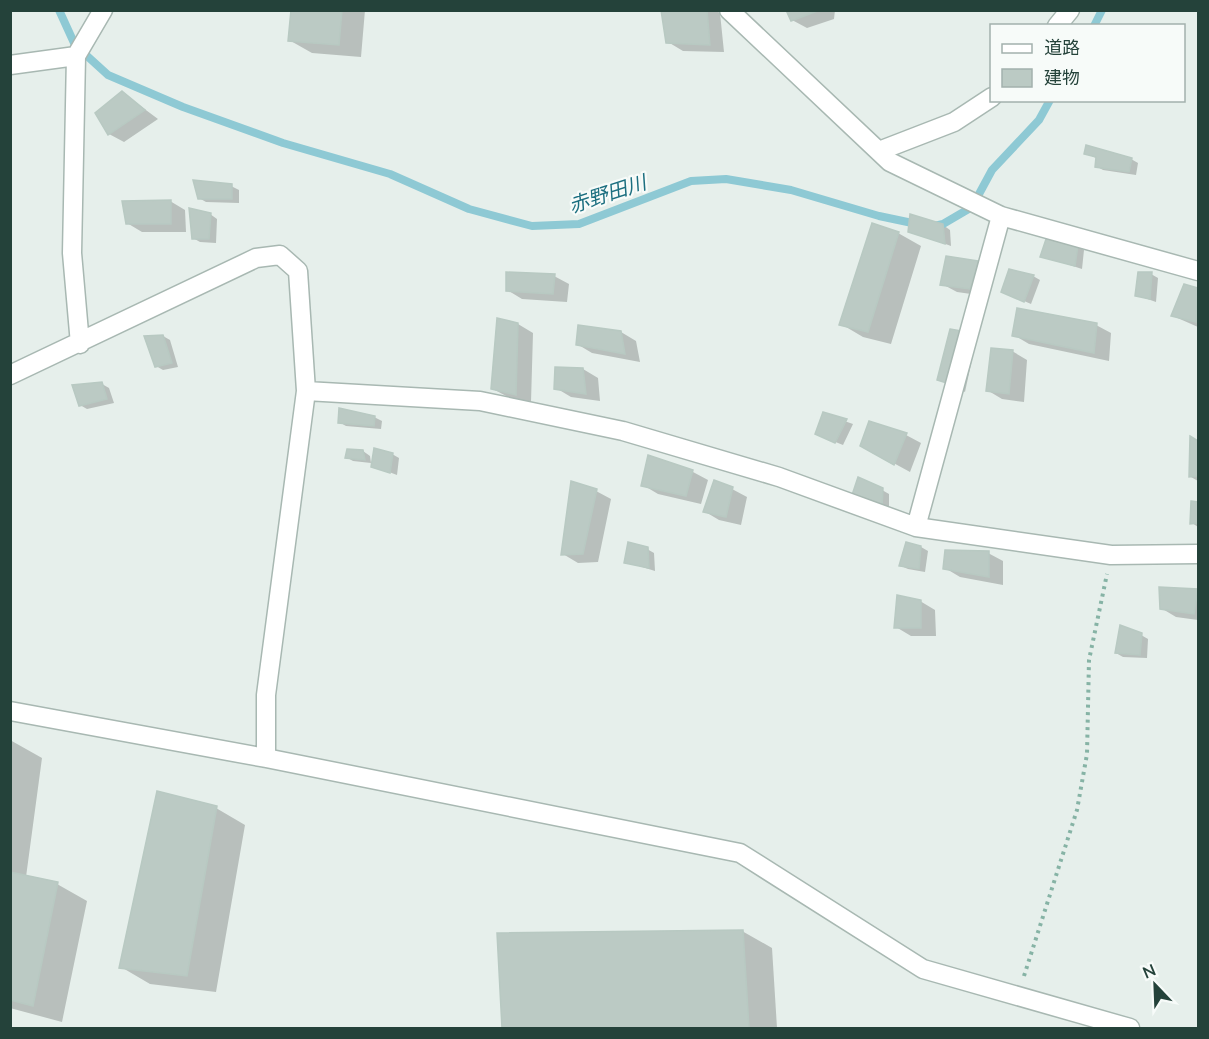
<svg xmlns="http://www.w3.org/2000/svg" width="1209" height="1039" font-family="Lato,'Noto Sans JP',sans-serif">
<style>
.shadow{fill:#0003}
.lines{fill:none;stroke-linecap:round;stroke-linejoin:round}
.stream{stroke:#8ec9d4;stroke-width:8}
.building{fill:#bbcac4;stroke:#b8c9c2;stroke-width:1.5}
.minor-casing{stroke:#a8b8b2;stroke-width:21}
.path{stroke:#86b3a5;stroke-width:4;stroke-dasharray:3 4.5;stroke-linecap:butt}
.minor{stroke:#fff;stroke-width:18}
.labels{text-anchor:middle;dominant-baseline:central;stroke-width:4.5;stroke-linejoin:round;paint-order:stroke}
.water-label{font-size:20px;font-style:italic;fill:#1c6f80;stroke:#f7fbf9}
</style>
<rect width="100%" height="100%" fill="#e6efeb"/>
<path class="shadow" d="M293 10H365L361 57 312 53 289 40Z
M663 10H715L720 13 724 52 683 51 668 42Z
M788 10H835L834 19 807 28 792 20Z
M123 93 158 119 124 142 109 134Z
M1086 153 1131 159 1138 163 1136 175 1103 170 1096 166 1098 159Z
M231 186 239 190V203L206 202 199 198Z
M170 201 185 210 186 232H142L127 223Z
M210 214 217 219 216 243 200 242 193 238Z
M943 225 950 230 951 246 910 231Z
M898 233 921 246 891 344 863 337 841 324Z
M1077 246 1084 250 1082 269 1042 256Z
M978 262 993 271 985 296 957 292 942 284Z
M1151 274 1158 278 1156 302 1136 295Z
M554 276 569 284 567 302 522 299 507 290Z
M1033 276 1040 280 1031 304 1010 295Z
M1185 286 1198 290V327L1173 316Z
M518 324 533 333 531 402 508 397 493 389Z
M1096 325 1111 333 1109 361 1029 344 1014 335Z
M621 332 636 341 640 362 592 353 577 344Z
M962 332 976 341 965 392 939 379Z
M163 336 170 340 178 367 163 370 156 366Z
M1012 351 1027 360 1024 402 1002 399 987 390Z
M583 369 598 378 600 401 571 397 556 388Z
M102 384 109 388 114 403 87 409 80 405Z
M824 414 853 424 843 445 823 437Z
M374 417 382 421 381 429 346 426 339 422Z
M906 435 921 443 910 472 877 454Z
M1192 439 1198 443V481L1191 477Z
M363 451 370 456 371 463 353 461 346 457Z
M392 454 399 458 397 475 373 466Z
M649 457 693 472 708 480 701 504 658 494 643 485Z
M732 489 747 497 741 525 719 520 704 511Z
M882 490 889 494V510L861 499Z
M596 491 611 499 598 562 578 563 563 554Z
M1192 503H1198V527L1192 523Z
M921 547 928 551 925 572 908 569 901 566Z
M647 549 654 553 655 571 626 562Z
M988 553 1003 561V585L960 577 945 568Z
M1160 588 1198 591V620L1176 617 1161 608Z
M920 601 935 610 936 636H911L896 627Z
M1141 635 1148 639 1147 658 1123 657 1116 653Z
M10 740 42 758 26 877 57 884 87 901 62 1022 10 1008Z
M216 808 245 825 216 992 150 984 121 967Z
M742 931 772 948 777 1028H503L499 934Z"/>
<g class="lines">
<path class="stream" d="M59 10 75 45 108 75 183 107 283 143 390 174 469 209 532 226 579 224 691 181 726 179 791 190 879 216 917 224
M1094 26 1102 10
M934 226 943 224 972 207 992 170 1039 120 1050 100"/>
</g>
<path class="building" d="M291 10H342L339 45 288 41Z
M661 10H707L710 45 666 43Z
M786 10H820L791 21Z
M122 91 145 110 108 135 95 113Z
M1086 145 1132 158 1129 172 1095 167 1096 157 1084 154Z
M193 180 232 184V199H198Z
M171 200V224H126L122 201Z
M189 208 211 213 209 239H192Z
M910 214 943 224 945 244 908 232Z
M872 223 899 232 868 332 839 325Z
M1046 239 1078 245 1075 266 1040 257Z
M946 256 979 261 970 289 940 285Z
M1009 269 1034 275 1024 302 1001 292Z
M506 272 555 274 553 294 506 291Z
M1138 272H1152L1150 299 1135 296Z
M1184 284 1198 288 1196 322 1171 316Z
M1017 308 1097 323 1094 353 1012 336Z
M497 318 518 323 516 395 491 389Z
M578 325 621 331 625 354 576 345Z
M950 329 962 331 950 384 937 380Z
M163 335 172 363 155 367 144 336Z
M991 348 1013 350 1009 394 986 391Z
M555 367 583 368 586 394 554 389Z
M102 382 107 399 79 406 72 385Z
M339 408 375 416 374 426 338 423Z
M823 412 847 419 835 443 815 434Z
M869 421 907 433 894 465 860 446Z
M1190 436 1198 441V476L1189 477Z
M374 448 393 453 390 473 371 467Z
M347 449 363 450 365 460 345 458Z
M648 455 693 470 686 496 641 486Z
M858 477 883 488 882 508 852 495Z
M714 480 733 487 726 517 703 512Z
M571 481 597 489 583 554 561 555Z
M1191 501 1198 502V523L1190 524Z
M628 542 648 547 649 568 624 563Z
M906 542 921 546 919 569 899 566Z
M945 550 989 551V577L943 569Z
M1159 587 1198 589 1194 614 1160 609Z
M897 595 921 600V628H894Z
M1120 625 1142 633 1140 655 1115 653Z
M157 791 217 806 187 976 119 968Z
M10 872 58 882 33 1006 10 1000Z
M743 930 749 1028H502L497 933Z"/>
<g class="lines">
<g class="minor-casing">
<path id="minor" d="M729 10 890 162 1001 216 1198 271
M1057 26 1070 10
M10 65 76 56
M879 151 954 122 992 97
M80 344 72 253 76 56 103 10
M10 375 256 258 280 255 298 271 306 391 266 695V758
M306 391 480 401 623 431 779 477 916 527 1111 555 1198 554
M916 527 1001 216
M10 711 266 758 740 853 923 969 1130 1028"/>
</g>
<path class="path" d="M1024 976 1077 810 1087 754 1089 660 1107 574"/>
<use href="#minor" class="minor"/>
</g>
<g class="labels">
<g class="water-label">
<text transform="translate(607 193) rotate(-18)">赤野田川</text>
</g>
</g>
<rect width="1209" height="1039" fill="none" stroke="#24423a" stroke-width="24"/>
<rect x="990" y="24" width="195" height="78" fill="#f7fbf9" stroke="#a3b1ad" stroke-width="1.5"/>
<rect x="1002" y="44" width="30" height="9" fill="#ffffff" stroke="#a3b1ad" stroke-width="1.5"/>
<text x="1044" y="54" font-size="18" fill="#24423a">道路</text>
<rect x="1002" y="69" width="30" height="18" fill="#bbcac4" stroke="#a3b1ad" stroke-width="1.5"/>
<text x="1044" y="84" font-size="18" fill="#24423a">建物</text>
<g transform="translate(1155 985) rotate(337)" stroke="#f7fbf9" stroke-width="4.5" paint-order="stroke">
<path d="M0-4.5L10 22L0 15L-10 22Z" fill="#24423a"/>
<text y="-9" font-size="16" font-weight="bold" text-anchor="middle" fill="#24423a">N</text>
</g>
</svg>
